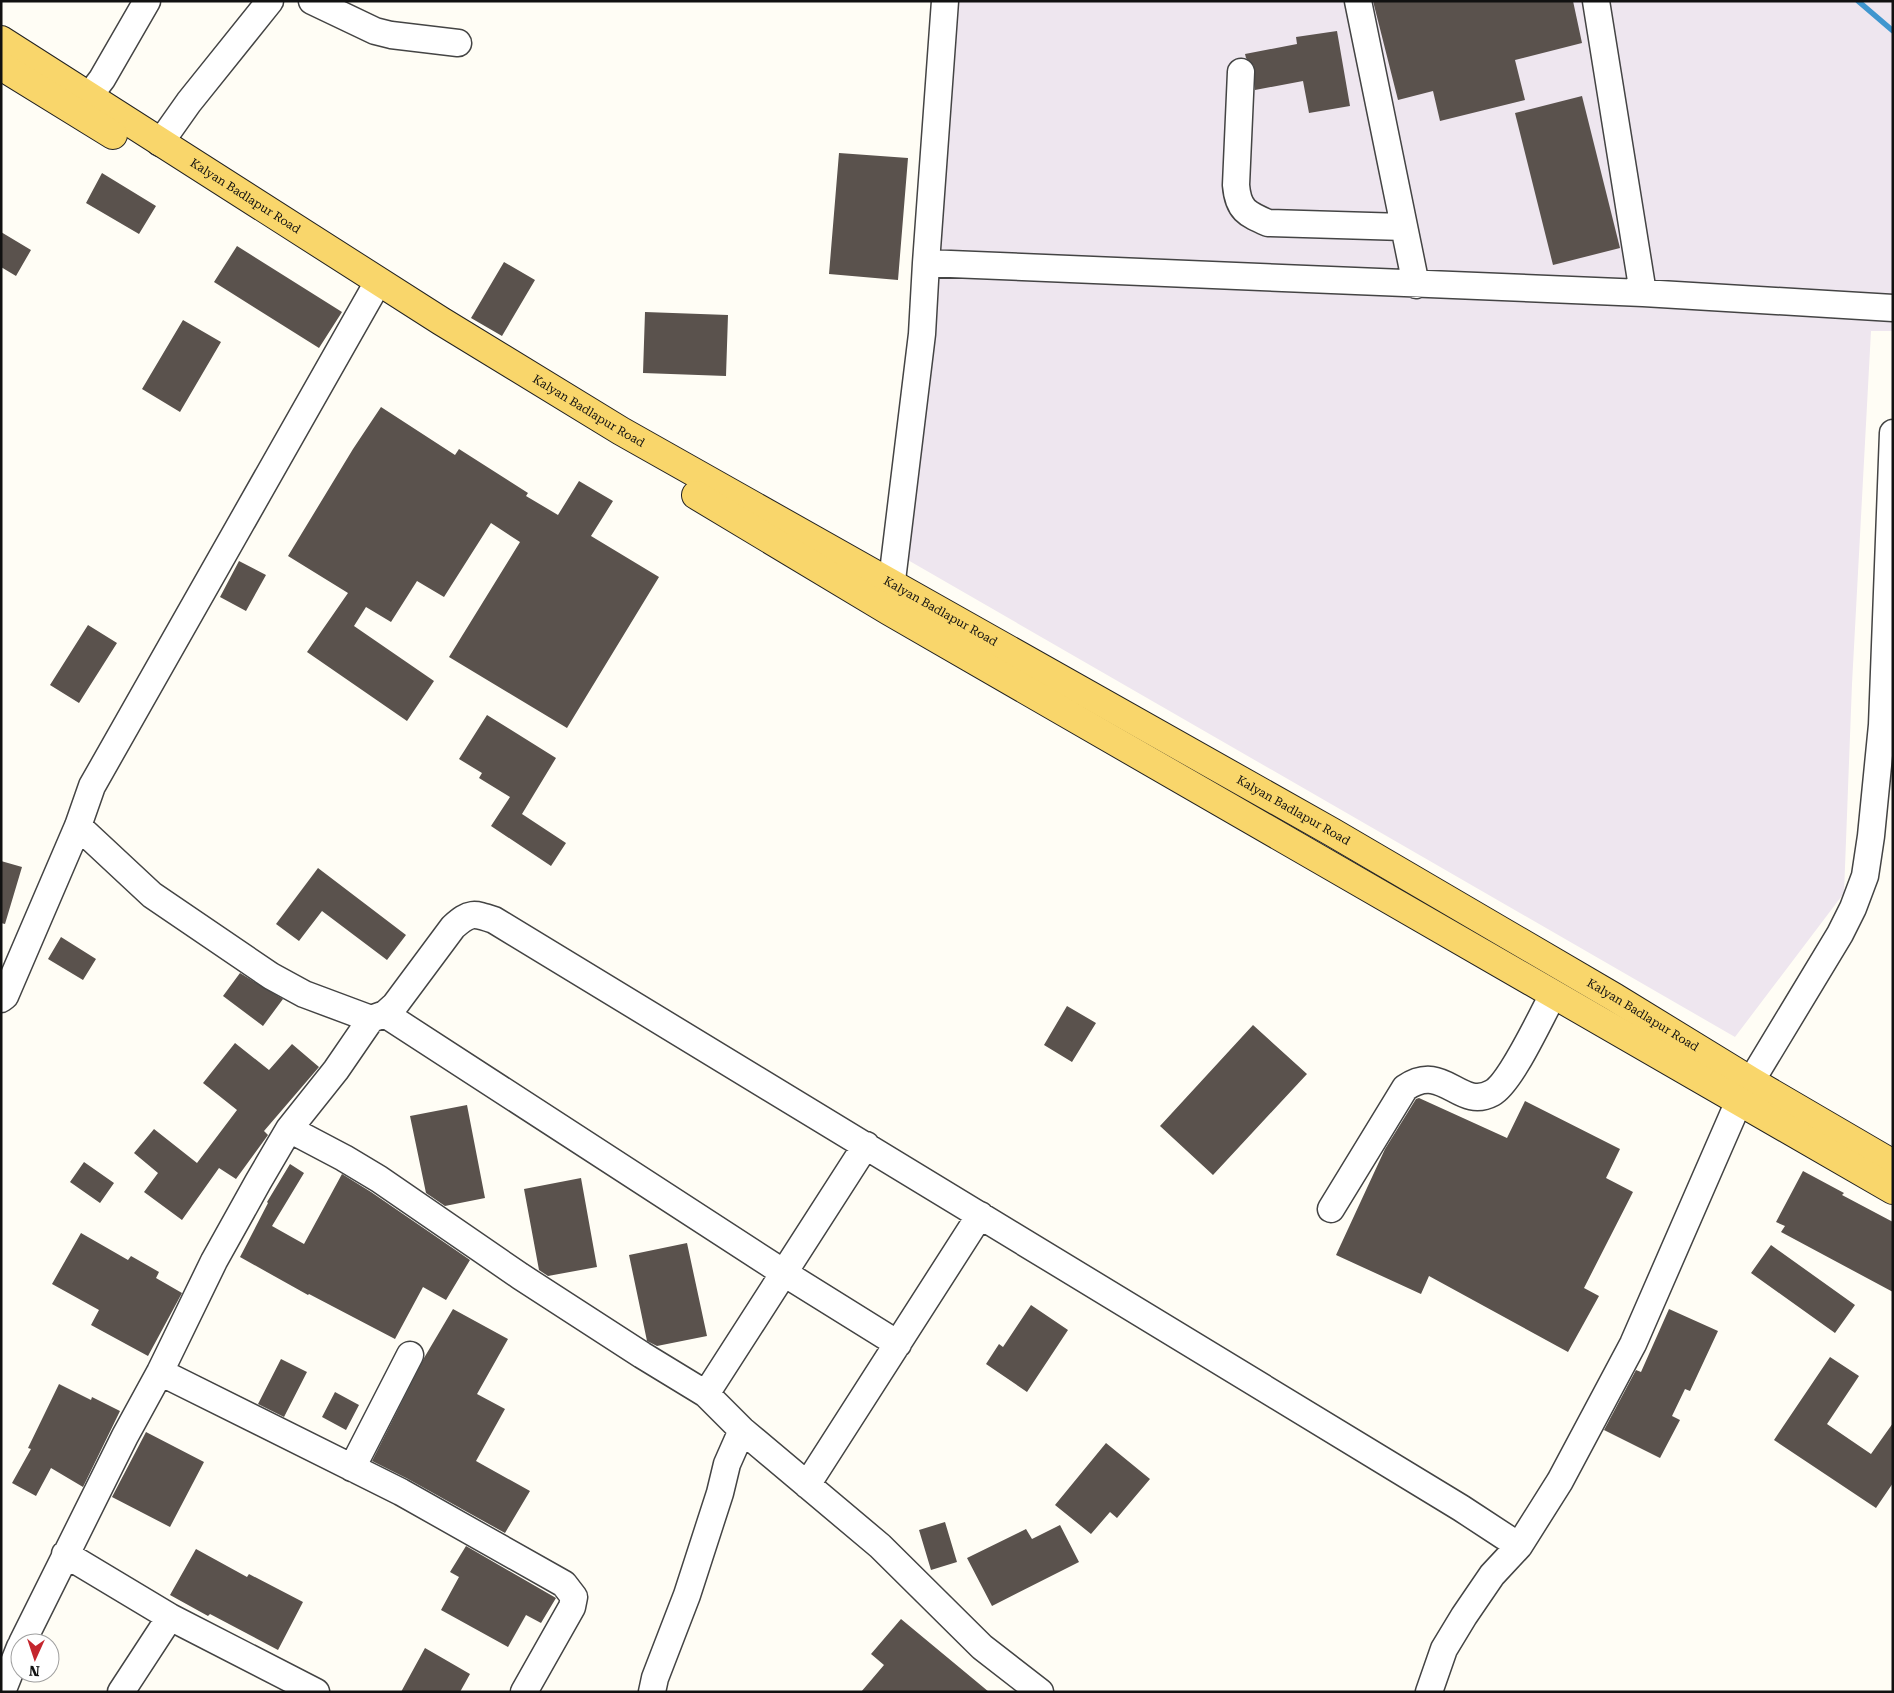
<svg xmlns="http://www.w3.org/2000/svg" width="1894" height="1693" font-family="'Roboto Serif',serif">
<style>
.industrial{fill:#eee6ef}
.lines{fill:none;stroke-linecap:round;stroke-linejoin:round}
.stream{stroke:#3f96cf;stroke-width:5.5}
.building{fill:#5a524d}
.minor-casing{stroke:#444;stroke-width:29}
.major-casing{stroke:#222;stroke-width:30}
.minor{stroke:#fff;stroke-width:26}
.major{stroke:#f9d66b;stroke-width:28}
.labels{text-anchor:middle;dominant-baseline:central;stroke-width:5;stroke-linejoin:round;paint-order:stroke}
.street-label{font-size:12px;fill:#111;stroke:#fff}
</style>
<rect width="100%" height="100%" fill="#fffdf5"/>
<path class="industrial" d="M934 1H1893V331H1871L1852 684 1844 893 1735 1037 887 548 919 235Z"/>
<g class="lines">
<path class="stream" d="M1858 1 1893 31"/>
</g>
<path class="building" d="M1373 1H1573L1582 43 1515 60 1525 100 1440 121 1433 91 1398 100Z
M1337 31 1350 106 1309 113 1303 81 1255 90 1254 66 1246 58 1245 54 1297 44 1296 37Z
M1582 96 1620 248 1553 265 1515 113Z
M839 153 908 158 898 280 829 274Z
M102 173 156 206 139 234 86 203Z
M1 232 31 250 16 276 1 267Z
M237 246 342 312 319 348 214 282Z
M504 262 535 280 502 336 471 318Z
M645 312 728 315 726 376 643 373Z
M183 320 221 342 180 412 142 389Z
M381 407 455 455 459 449 528 493 526 496 558 515 579 481 613 501 591 536 659 577 567 728 449 657 520 542 491 523 444 597 417 581 391 622 366 607 354 626 434 681 407 721 307 652 348 593 288 556 353 449Z
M239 561 266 575 246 611 220 597Z
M88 625 117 643 79 703 50 685Z
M487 715 556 758 522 814 566 843 551 866 491 826 510 797 479 778 482 773 459 759Z
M1 861 22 867 5 924 1 923Z
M318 868 406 935 387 960 322 911 299 941 276 924Z
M61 937 96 959 83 980 48 959Z
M240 973 283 999 263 1026 223 996Z
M1067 1006 1096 1023 1072 1062 1044 1045Z
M1253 1025 1307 1074 1213 1175 1160 1126Z
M235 1043 269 1070 292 1044 319 1067 264 1131 268 1135 236 1179 219 1168 182 1220 144 1192 158 1173 134 1153 154 1129 197 1163 237 1110 203 1083Z
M1419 1098 1507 1138 1525 1101 1620 1149 1606 1178 1633 1192 1584 1288 1599 1296 1568 1352 1429 1276 1421 1294 1336 1255 1385 1149 1416 1099Z
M467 1105 485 1198 445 1206 426 1193 410 1116Z
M84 1162 114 1183 100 1203 70 1182Z
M290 1164 304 1173 272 1226 304 1244 342 1174 371 1192 470 1260 446 1300 423 1287 395 1339 309 1294 308 1295 240 1257 268 1203 267 1202Z
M1803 1171 1844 1193 1842 1195 1893 1222V1292L1781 1232 1785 1226 1776 1222Z
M581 1178 597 1267 548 1276 539 1270 524 1189Z
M81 1233 128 1260 131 1256 159 1272 156 1278 182 1293 148 1356 91 1325 99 1310 52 1284Z
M687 1243 707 1336 657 1346 647 1341 629 1255Z
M1771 1245 1855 1305 1835 1333 1751 1273Z
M1031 1305 1068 1330 1027 1392 986 1364 999 1344 1003 1347Z
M453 1309 508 1339 477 1394 505 1409 476 1461 530 1491 505 1533 408 1479 372 1461 424 1358Z
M1669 1309 1718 1331 1690 1391 1685 1389 1672 1416 1680 1420 1660 1458 1604 1430 1636 1370 1641 1372Z
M1830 1357 1859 1376 1827 1424 1871 1454 1893 1423V1483L1876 1508 1774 1440Z
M281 1359 307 1372 284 1417 258 1404Z
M59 1384 91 1400 92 1397 120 1411 83 1487 51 1468 36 1496 12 1483 31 1449 28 1448Z
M335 1392 359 1405 346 1430 322 1417Z
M146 1432 204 1462 170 1527 112 1497Z
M1106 1443 1150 1479 1117 1518 1110 1512 1091 1534 1055 1505Z
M945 1522 957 1562 931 1570 919 1530Z
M1060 1525 1079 1562 992 1606 967 1558 1026 1529 1032 1539Z
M466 1546 556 1598 541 1623 526 1615 508 1647 441 1610 459 1577 450 1572Z
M196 1549 247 1577 249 1574 303 1602 278 1650 210 1614 208 1616 170 1595Z
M901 1619 989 1692H861L884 1665 871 1654Z
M425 1648 470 1674 460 1692H401Z"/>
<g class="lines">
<g class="minor-casing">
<path id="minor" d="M312 1 375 31 391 35 458 43
M1358 1 1416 285
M1596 1 1643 293
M1241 72 1236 185C1238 210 1247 214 1268 223L1404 227
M77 112 102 79 147 1
M160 143 189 102 270 1
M926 263 945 1
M889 605 922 334 926 263 1643 293 1893 308
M78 826 152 895 271 976 304 994 371 1019 385 1014 395 1005 453 927C470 912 473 913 494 920L1461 1508 1519 1546
M1 999 5 996 78 826 92 786 378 282
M385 1014 784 1273 898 1344
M289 1129 344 1158 379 1179 520 1276 642 1355 706 1394 742 1430 880 1546 982 1647 1040 1692
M1331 1209 1405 1088C1444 1061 1459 1111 1492 1093 1511 1083 1541 1016 1553 995
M160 1372 401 1492 564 1584 574 1597 572 1607 524 1692
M706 1394 866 1145
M352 1468 410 1355
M807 1485 980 1215
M65 1554 170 1617 316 1692
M22 1643 125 1436 160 1372 214 1261 258 1182 289 1129 336 1070 371 1019
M2 1692 20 1647
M121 1692 170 1617
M652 1692 655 1678 687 1595 720 1493 727 1464 742 1430
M1429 1692 1444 1649 1464 1616 1492 1575 1519 1546 1560 1481 1633 1344 1739 1101 1840 934 1853 908 1865 876 1871 836 1882 725 1893 433"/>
</g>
<g class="major-casing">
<g id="major">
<path id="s1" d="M1 40 441 321 621 431 1332 832 1614 997 1751 1081 1893 1164"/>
<path d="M1 66 113 135"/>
<path d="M696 495 889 611 1893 1190"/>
</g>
</g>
<use href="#minor" class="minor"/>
<use href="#major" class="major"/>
</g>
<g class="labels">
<g class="street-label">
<text stroke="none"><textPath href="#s1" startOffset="290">Kalyan Badlapur Road</textPath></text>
<text stroke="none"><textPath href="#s1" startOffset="695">Kalyan Badlapur Road</textPath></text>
<text stroke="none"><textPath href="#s1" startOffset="1100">Kalyan Badlapur Road</textPath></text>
<text stroke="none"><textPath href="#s1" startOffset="1505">Kalyan Badlapur Road</textPath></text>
<text stroke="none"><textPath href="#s1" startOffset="1910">Kalyan Badlapur Road</textPath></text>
</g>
</g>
<rect width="1894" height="1693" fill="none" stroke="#111111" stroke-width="5"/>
<g transform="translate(35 1658) rotate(183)"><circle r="24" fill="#ffffff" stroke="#a0a0a0"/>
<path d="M0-4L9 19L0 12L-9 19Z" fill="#c4262e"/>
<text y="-8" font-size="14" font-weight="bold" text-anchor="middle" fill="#111111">N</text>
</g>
</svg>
